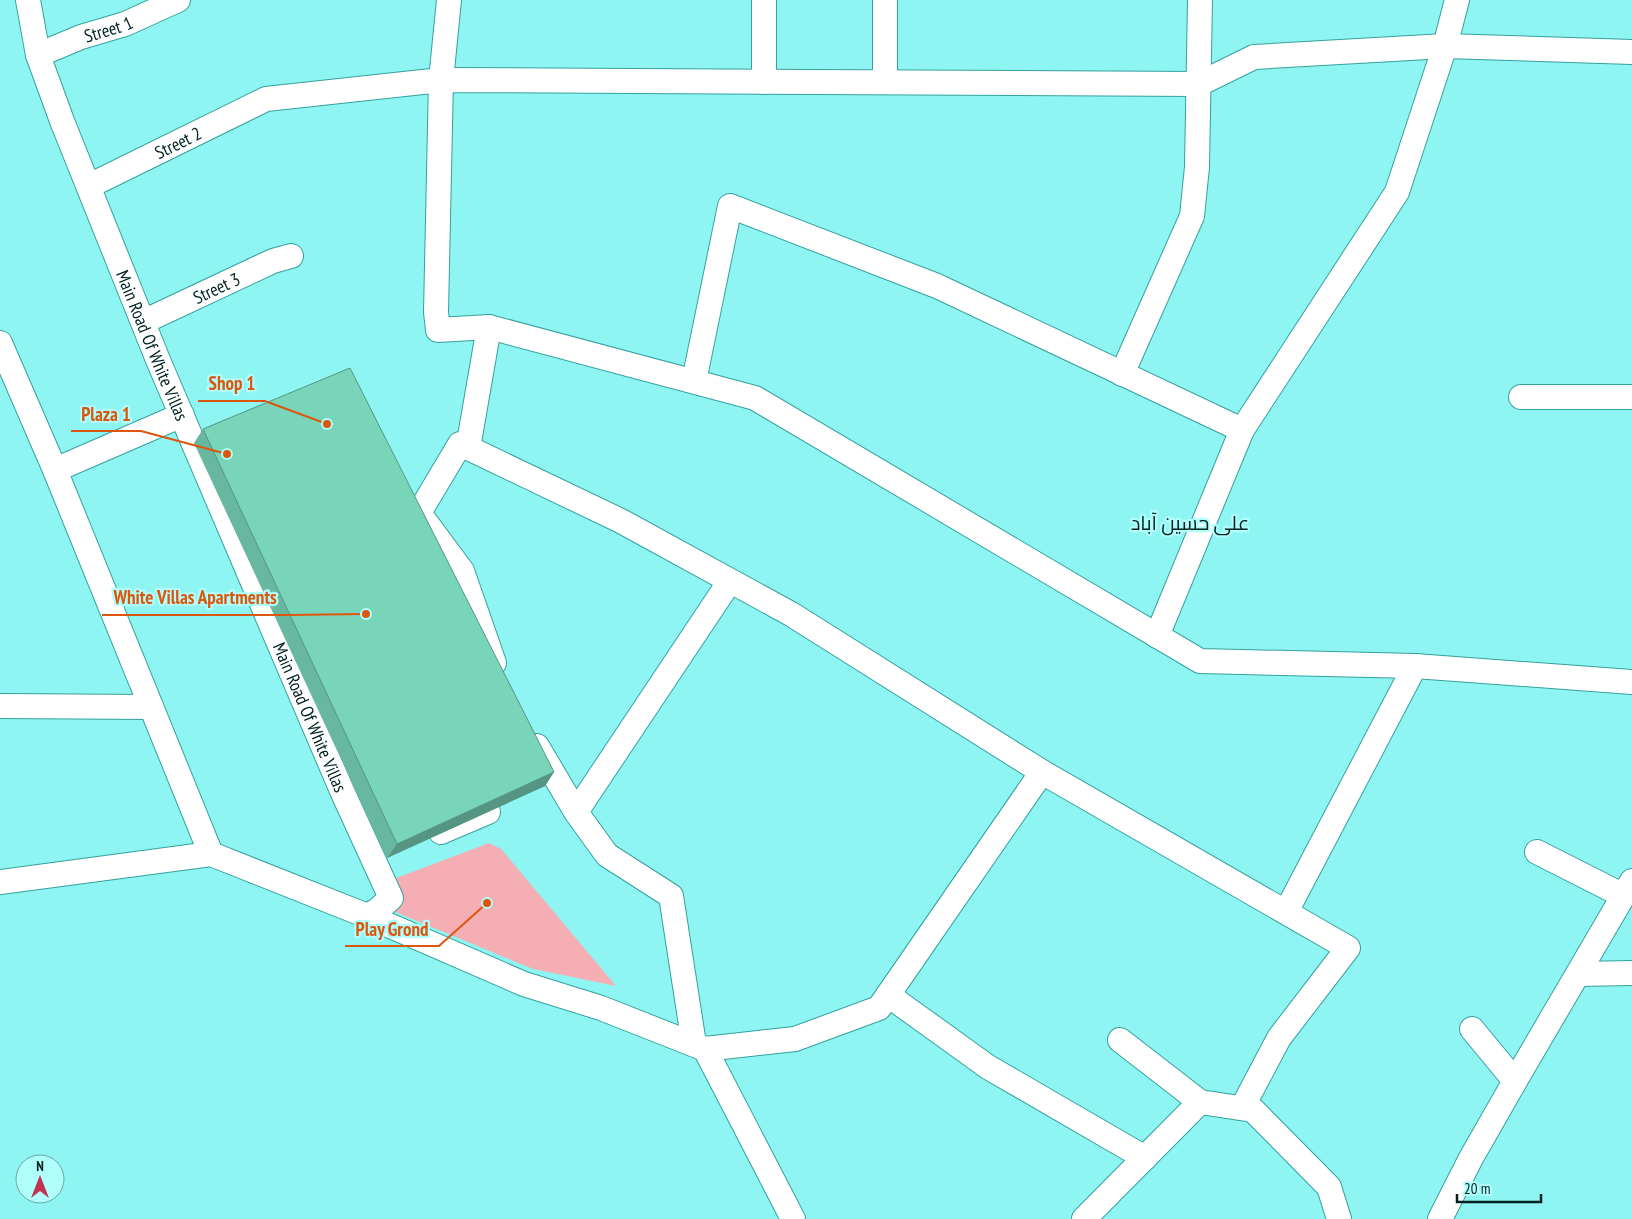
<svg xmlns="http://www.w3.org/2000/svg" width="1632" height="1219" font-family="'PT Sans Narrow',Cairo,sans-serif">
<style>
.green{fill:#f5aeb4}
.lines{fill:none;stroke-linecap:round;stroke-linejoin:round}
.street-casing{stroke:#34a19f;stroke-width:26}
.street{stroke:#fff;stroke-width:24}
.wall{fill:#68b7a0}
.shaded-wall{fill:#559582}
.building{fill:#79d5ba;stroke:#559582}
.labels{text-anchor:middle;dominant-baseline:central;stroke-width:4.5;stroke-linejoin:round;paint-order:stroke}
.street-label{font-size:18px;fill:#002221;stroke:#b0fffc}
.quarter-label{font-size:20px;fill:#002221;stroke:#b0fffc}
.leader{fill:none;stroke:#dc560d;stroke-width:2}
.callout-dot{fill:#dc560d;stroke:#b0fffc;stroke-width:2}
.callout-label{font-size:19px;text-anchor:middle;font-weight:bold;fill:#dc560d;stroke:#b0fffc;stroke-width:4.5;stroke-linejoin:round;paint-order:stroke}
</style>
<rect width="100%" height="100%" fill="#8ef5f3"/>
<path class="green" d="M489 843 501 849 616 986 533 969 393 911 391 880Z"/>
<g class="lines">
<g class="street-casing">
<g id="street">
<path id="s1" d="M28 0 38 55 62 121 158 360 342 791 391 898 370 917 374 912"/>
<path d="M449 0 441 80 436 312 438 330 489 327"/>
<path id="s2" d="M38 55 81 37 125 24 178 0"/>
<path d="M764 82V0"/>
<path d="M885 82V0"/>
<path id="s3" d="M89 186 266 99 441 80 1199 84 1254 57 1445 46 1632 52"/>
<path id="s4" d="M143 322 273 261 291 256"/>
<path d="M0 343 55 470 211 854 370 917 524 984 601 1008 705 1049 793 1219"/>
<path d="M1122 374 1192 216 1197 167 1200 0"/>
<path d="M694 381 730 206 937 286 1242 430 1397 192 1445 46 1457 0"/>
<path d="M1521 397H1632"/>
<path d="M468 448 489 327 755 398 1200 661 1415 666 1286 912"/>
<path d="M55 470 182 415"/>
<path d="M1157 636 1242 430"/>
<path d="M494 663 462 571 419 513 460 444 621 521 791 614 1042 772"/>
<path d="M1415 666 1632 682"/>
<path d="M0 706 151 707"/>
<path d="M537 746 576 812"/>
<path d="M441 832 488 812 474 782"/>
<path d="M1537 852 1624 896"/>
<path d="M0 882 211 854"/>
<path d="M1579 974 1632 973"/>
<path d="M888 995 988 1067 1145 1158"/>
<path d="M1120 1040 1200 1102"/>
<path d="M694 1044 671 896 607 855 576 812 730 581"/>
<path d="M705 1049 795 1039 879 1008 1042 772 1348 948 1279 1038 1242 1108"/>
<path d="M1515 1081 1632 881"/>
<path d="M1084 1219 1200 1102 1253 1110 1329 1187 1339 1219"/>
<path d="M1440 1219 1471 1158 1515 1081 1472 1029"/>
</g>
</g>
<use href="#street" class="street"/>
</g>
<path class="wall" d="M203 429 554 772 545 786 387 858 194 443Z"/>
<path class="shaded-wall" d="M554 772 545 786 387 858 397 844Z"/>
<path class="building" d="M350 368 554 772 397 844 203 429Z"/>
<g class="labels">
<g class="street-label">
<text stroke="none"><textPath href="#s2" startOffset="75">Street 1</textPath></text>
<text stroke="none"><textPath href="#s3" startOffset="99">Street 2</textPath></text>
<text stroke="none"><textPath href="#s4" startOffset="81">Street 3</textPath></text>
<text stroke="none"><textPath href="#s1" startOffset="368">Main Road Of White Villas</textPath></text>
<text stroke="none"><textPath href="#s1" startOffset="772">Main Road Of White Villas</textPath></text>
</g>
<g class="quarter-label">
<text x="1190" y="523">علی حسین آباد</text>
</g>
</g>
<path class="leader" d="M327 424L265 401H198M227 454L141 431H71M366 614L287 615H102M487 903L439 946H345"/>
<g class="callout-dot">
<circle cx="327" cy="424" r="5"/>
<circle cx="227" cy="454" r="5"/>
<circle cx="366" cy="614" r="5"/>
<circle cx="487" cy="903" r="5"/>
</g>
<g class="callout-label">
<text x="232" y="390">Shop 1</text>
<text x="106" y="421">Plaza 1</text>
<text x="195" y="604">White Villas Apartments</text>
<text x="392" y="936">Play Grond</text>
</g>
<g transform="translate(40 1179)"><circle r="24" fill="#b0fffc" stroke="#6aa7a4"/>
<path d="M0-4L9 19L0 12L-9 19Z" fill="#c33352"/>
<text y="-8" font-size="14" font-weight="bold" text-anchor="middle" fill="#002221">N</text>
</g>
<path d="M1457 1194v8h84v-8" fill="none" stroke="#002221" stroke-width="2.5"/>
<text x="1464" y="1194" font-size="15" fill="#002221" stroke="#b0fffc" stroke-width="4" paint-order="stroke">20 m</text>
</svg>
